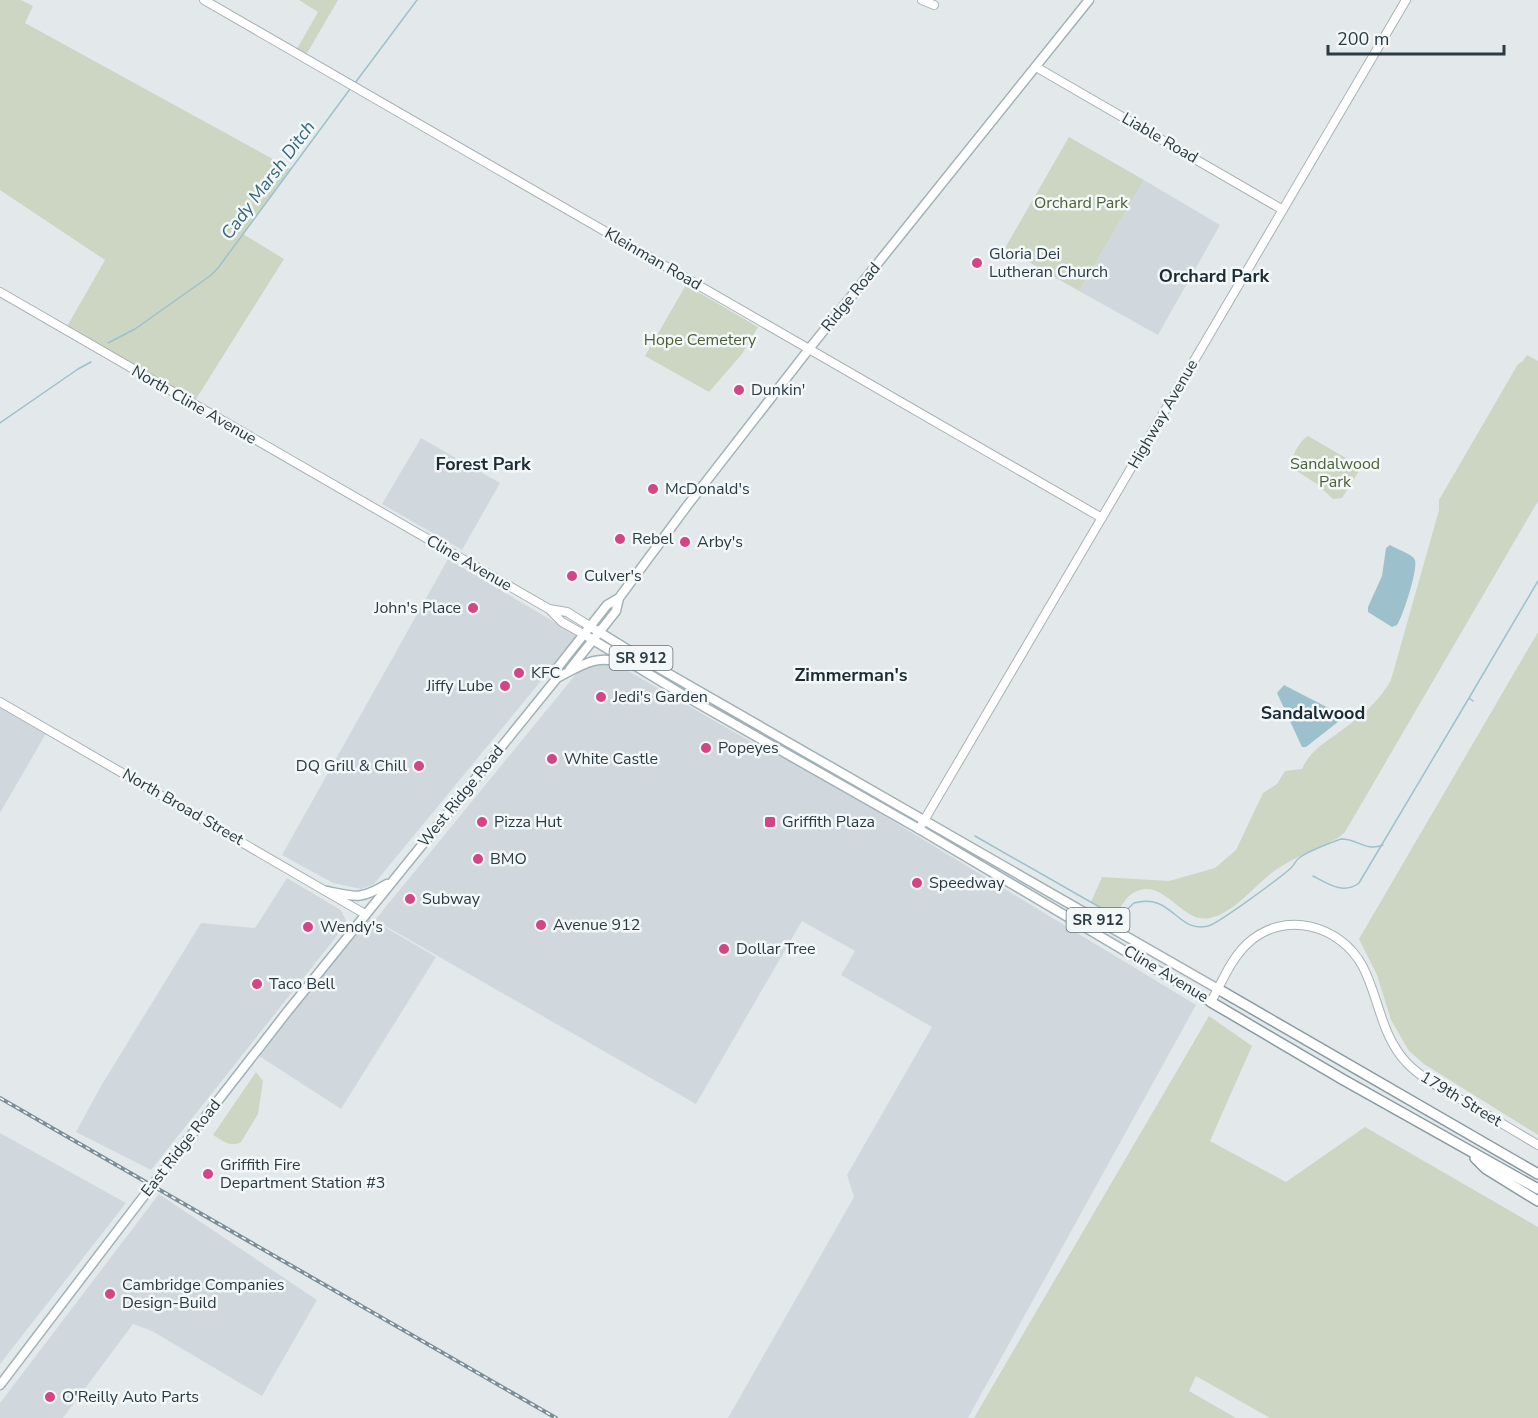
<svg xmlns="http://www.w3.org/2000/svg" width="1538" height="1418" font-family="'Nunito Sans',sans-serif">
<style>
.built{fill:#d1d8dd}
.green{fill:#cdd5c3}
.water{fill:#9dc1cc}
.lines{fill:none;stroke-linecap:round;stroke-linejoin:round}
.stream{stroke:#9dc1cc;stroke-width:1.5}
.secondary-casing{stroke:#a8b1b6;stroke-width:10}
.primary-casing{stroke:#a1b1b7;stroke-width:11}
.highway-casing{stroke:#899ba2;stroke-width:12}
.secondary{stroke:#fff;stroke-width:8}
.primary{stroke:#fff;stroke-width:8}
.highway{stroke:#fff;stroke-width:9}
.rail-casing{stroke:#7b8d96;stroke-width:4}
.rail{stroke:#f3f7f8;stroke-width:1.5;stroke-dasharray:4.5;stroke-linecap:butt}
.primary-bridge-casing{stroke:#a1b1b7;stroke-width:11;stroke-linecap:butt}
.primary-bridge{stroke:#fff;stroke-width:8}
.poi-dot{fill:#d34584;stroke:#f3f7f8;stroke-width:2}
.labels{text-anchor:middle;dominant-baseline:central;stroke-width:5;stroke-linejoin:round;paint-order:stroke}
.shield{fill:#f3f7f8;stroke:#66737a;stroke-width:1.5}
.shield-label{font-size:15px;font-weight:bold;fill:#2a3b44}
.street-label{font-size:16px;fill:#2a3b44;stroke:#f3f7f8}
.park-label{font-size:16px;fill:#4b6036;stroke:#f3f7f8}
.poi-label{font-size:16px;fill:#2a3b44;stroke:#f3f7f8;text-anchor:start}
.water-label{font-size:18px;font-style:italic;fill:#32677a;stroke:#f3f7f8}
.neighbourhood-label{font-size:18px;font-weight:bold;fill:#1c2c35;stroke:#f3f7f8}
</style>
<rect width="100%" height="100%" fill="#e3e9eb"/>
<path class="built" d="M1144 180 1220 225 1158 335 1079 291Z
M421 438 500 483 462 550 382 504Z
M448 559 578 636 374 884 361 889 333 883 282 855Z
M612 662 626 668 628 671 774 755 785 758 868 806 1196 1005 968 1418H728L854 1197 847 1175 932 1027 841 975 855 951 802 921 696 1104 375 920 576 674 585 666Z
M0 702 48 730 0 813Z
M287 878 341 910 347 923 151 1170 76 1132 101 1086 201 923 255 928Z
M366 916 436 957 341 1109 256 1054Z
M0 1133 126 1203 0 1364Z
M159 1194 317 1300 262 1396 152 1331 133 1324 63 1418H0V1403Z"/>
<path class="green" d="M0 0H21L33 6 25 23 291 169 243 234 284 259 193 404 65 330 105 260 0 190Z
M299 0H338L306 55 297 49 318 12Z
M1069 137 1144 180 1079 291 1005 248Z
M686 285 758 327 742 354 709 392 645 356Z
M1527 355 1538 361V501L1345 832 1338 838C1318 848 1295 857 1277 869 1255 884 1236 912 1210 918 1180 925 1162 870 1129 896 1124 901 1119 909 1116 915L1091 902 1102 877 1169 881 1215 868 1236 850 1263 793 1277 784 1285 771 1302 769C1310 751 1323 744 1338 733 1359 718 1379 702 1391 680L1439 510V500L1518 364 1522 362Z
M1308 436 1358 465 1359 471 1342 498 1333 499 1317 484 1292 468C1290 458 1299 441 1308 436Z
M1538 632V1135L1424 1064 1409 1051 1391 1020 1377 975 1359 939Z
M1209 1016 1252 1046 1210 1141 1286 1182 1365 1127 1538 1227V1418H1270L1196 1376 1189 1391 1236 1418H974Z
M256 1072 263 1081 258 1114 241 1142C230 1148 222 1140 213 1135Z"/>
<path class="water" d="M1390 545C1396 549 1413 554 1415 560 1418 570 1403 616 1397 625L1392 627 1368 612V607L1382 576 1386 548Z
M1284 685 1342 715 1343 718 1306 747H1302L1277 693Z"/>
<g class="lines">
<path class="stream" d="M355 83 417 0
M108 343 135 329 210 276 218 268 350 89
M0 423 78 369 91 362
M1469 698 1538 581
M975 836 1117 917 1120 916 1134 903C1172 892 1177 934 1208 926 1218 924 1281 877 1291 868 1294 865 1296 860 1299 858 1308 851 1330 843 1341 839 1359 839 1365 852 1383 845
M1313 876C1328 884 1344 895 1359 883L1469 698 1473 701"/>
<g class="secondary-casing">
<path id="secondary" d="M204 0 1102 518
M922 0 934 5
M1036 67 1283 210
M0 292 549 609 562 622 585 635
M549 609 567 612 591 627
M0 702 365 914
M919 829 1406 0
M1211 1002C1222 982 1231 959 1247 944 1284 909 1341 925 1363 967 1379 998 1381 1035 1406 1062 1422 1079 1443 1089 1463 1101 1488 1115 1513 1130 1538 1145"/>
</g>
<g class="primary-casing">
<path id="primary" d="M591 627 643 659 1218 989
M585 635 685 696 919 829 1211 1002
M570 669 616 611 619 598
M557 678 558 667 607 605 619 598 687 506 809 349 1089 0
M327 891C356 897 360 900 387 884
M164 1170 287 1012 557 678C582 665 596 654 624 663
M0 1385 137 1205"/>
</g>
<g class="highway-casing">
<path id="highway" d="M1218 989 1538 1174
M1211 1002 1342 1079 1538 1189
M1475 1158 1486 1169 1538 1201"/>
</g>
<use href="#secondary" class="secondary"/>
<use href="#primary" class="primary"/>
<use href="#highway" class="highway"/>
<g class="rail-casing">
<path id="rail" d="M0 1098 556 1418"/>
</g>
<use href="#rail" class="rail"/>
<g class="primary-bridge-casing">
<path id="primary-bridge" d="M137 1205 164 1170"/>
</g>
<use href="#primary-bridge" class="primary-bridge"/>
</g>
<g class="poi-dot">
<circle cx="977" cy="263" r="6"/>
<circle cx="739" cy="390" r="6"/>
<circle cx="653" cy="489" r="6"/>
<circle cx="620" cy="539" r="6"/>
<circle cx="685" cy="542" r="6"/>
<circle cx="572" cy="576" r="6"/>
<circle cx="473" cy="608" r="6"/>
<circle cx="519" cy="673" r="6"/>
<circle cx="505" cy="686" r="6"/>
<circle cx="601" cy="697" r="6"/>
<circle cx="706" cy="748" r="6"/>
<circle cx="552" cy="759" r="6"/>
<circle cx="419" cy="766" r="6"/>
<circle cx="482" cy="822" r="6"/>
<rect x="764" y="816" width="12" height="12" rx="3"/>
<circle cx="478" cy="859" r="6"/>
<circle cx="917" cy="883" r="6"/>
<circle cx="410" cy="899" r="6"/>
<circle cx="541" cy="925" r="6"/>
<circle cx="308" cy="927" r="6"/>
<circle cx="724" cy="949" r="6"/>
<circle cx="257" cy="984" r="6"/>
<circle cx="208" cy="1174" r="6"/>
<circle cx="110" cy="1294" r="6"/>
<circle cx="50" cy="1397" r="6"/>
</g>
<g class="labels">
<g class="shield">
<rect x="609.5" y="646" width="63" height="24" rx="4.5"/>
<rect x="1066.5" y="908" width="63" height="24" rx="4.5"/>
</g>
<g class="shield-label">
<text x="641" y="658">SR 912</text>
<text x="1098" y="920">SR 912</text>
</g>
<g class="street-label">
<text transform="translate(1160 138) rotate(30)">Liable Road</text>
<text transform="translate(653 259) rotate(30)">Kleinman Road</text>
<text transform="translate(851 297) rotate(-51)">Ridge Road</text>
<text transform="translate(194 405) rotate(30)">North Cline Avenue</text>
<text transform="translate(1163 414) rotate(-60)">Highway Avenue</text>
<text transform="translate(469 563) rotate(30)">Cline Avenue</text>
<text transform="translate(461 796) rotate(-51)">West Ridge Road</text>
<text transform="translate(183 807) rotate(30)">North Broad Street</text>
<text transform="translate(1166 974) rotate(31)">Cline Avenue</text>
<text transform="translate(1461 1099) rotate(31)">179th Street</text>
<text transform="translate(181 1148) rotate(-52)">East Ridge Road</text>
</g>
<g class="park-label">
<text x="1081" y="203">Orchard Park</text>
<text x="700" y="340">Hope Cemetery</text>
<text x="1335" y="464">Sandalwood<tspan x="1335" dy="18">Park</tspan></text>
</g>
<g class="poi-label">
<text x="989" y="254">Gloria Dei<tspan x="989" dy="18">Lutheran Church</tspan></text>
<text x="751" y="390">Dunkin'</text>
<text x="665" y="489">McDonald's</text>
<text x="632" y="539">Rebel</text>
<text x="697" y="542">Arby's</text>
<text x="584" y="576">Culver's</text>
<text x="461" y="608" text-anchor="end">John's Place</text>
<text x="531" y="673">KFC</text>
<text x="493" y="686" text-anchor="end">Jiffy Lube</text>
<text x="613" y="697">Jedi's Garden</text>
<text x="718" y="748">Popeyes</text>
<text x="564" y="759">White Castle</text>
<text x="407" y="766" text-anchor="end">DQ Grill &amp; Chill</text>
<text x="494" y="822">Pizza Hut</text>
<text x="782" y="822">Griffith Plaza</text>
<text x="490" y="859">BMO</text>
<text x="929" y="883">Speedway</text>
<text x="422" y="899">Subway</text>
<text x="553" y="925">Avenue 912</text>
<text x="320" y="927">Wendy's</text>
<text x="736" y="949">Dollar Tree</text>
<text x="269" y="984">Taco Bell</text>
<text x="220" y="1165">Griffith Fire<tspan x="220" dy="18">Department Station #3</tspan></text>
<text x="122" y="1285">Cambridge Companies<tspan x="122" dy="18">Design-Build</tspan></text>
<text x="62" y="1397">O'Reilly Auto Parts</text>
</g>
<g class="water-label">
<text transform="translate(268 180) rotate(-53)">Cady Marsh Ditch</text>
</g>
<g class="neighbourhood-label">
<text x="1214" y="276">Orchard Park</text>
<text x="483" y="464">Forest Park</text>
<text x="851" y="675">Zimmerman's</text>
<text x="1313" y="713">Sandalwood</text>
</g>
</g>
<path d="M1328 45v9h176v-9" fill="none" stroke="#2a3b44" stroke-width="3"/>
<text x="1337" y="45" font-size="18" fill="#2a3b44" stroke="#f3f7f8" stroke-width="4.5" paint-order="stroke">200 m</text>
</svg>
